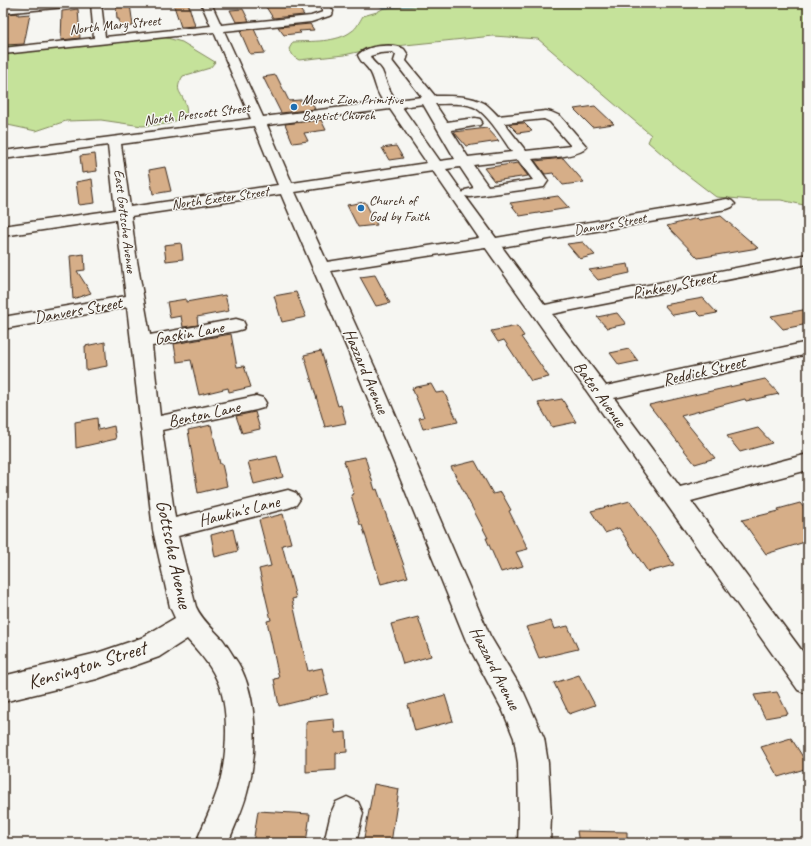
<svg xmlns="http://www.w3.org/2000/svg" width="811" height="846" font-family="Caveat,sans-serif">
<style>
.green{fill:#c5e29a;stroke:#80865c}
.water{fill:#8bd0ed;stroke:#6b8e9a}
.building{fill:#d6ae88;stroke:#3b2a1e}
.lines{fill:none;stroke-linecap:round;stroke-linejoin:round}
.minor-casing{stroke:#3b2a1e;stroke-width:3}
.minor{fill:#f6f6f2;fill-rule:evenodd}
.poi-dot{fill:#1f6fb2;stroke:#f6f6f2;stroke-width:1.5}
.labels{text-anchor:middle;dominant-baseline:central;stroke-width:3;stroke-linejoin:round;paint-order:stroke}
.far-street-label{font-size:14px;fill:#3b2a1e;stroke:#f6f6f2}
.far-poi-label{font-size:14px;fill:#3b2a1e;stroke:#f6f6f2;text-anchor:start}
.street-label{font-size:17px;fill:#3b2a1e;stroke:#f6f6f2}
.near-street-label{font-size:20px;fill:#3b2a1e;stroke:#f6f6f2}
</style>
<rect width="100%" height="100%" fill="#f6f6f2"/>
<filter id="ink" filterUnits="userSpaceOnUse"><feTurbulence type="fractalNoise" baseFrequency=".025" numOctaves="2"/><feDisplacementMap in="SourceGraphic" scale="8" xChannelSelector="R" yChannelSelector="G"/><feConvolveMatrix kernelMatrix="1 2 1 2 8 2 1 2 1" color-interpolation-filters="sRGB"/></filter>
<g filter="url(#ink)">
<path class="green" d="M451 3H808V206L781 200H753L716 197 677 167 648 142 651 135 538 39 493 36 376 48 344 55 299 60 294 57 289 49 293 42C310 41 337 43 352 31 357 28 359 22 363 16L377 12 384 8Z
M156 35 182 42 215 62 210 68 183 76C173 92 182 91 186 106 187 109 186 113 187 116L168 124 142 126 101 120 66 121 36 131 3 124V40L12 41 18 46 37 49Z"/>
<path class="water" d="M374 3H451L383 8Z"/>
<path class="building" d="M173 3H188L195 26 181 27Z
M270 3H295L304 15 273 18 266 7 272 6Z
M130 4 133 26 120 27 119 19H117L116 5Z
M78 9 80 38 61 40 62 11Z
M243 9 249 21 236 22 230 10Z
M18 13V15L30 14 24 44 5 45 7 37H5L7 14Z
M310 24 314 30 299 31 301 33 284 35 278 27Z
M254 29 265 53 250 54 240 31Z
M276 75 289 101 310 99 315 109 281 113 263 77Z
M595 106 614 124 592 127 574 109Z
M321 120 326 130 304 133 308 141 293 143 285 124Z
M524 123 532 131 518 133 509 124Z
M487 128 499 141 466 146 454 132Z
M396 146 403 158 389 160 382 148Z
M95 154 97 171 82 173 80 156Z
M563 158 584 182 563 185 553 173 545 174 535 161Z
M518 163 528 176 494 181 484 168Z
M165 167 171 191 153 194 149 170Z
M92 179 95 203 79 205 76 182Z
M558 196 569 208 520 216 510 203Z
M365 202 377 225 358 227 347 205Z
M721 216 758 248 698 258 667 226 697 218 699 220Z
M583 242 595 255 580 259 567 244Z
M181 243 183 259 166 261 164 245Z
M84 254 85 270 77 271 91 293 73 299 70 256Z
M628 264 630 273 598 280 589 270Z
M375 275 390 303 376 306 360 277Z
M296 292 306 317 282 322 274 296Z
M225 295 229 311 197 317 198 325 183 327 181 316 170 318 167 302 186 299V302Z
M703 298 717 313 701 316 696 311 673 315 664 305Z
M808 309V324L783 329 771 316Z
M617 313 626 324 607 328 597 317Z
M517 326 524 336 521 337 549 377 531 381 504 340 498 342 491 331Z
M231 334 237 367 244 366 251 387 229 392 228 388 199 395 191 360 177 362 174 344Z
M105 342 107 366 86 370 85 346Z
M629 349 638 361 619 365 610 353Z
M321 351 338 406 341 405 346 423 325 427 304 355Z
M765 379 779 394 746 401 745 399 681 416 715 458 695 464 649 405Z
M431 384 436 393 444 392 458 422 423 429 419 418 424 417 412 388Z
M562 399 576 422 552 427 538 403Z
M255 412 260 429 242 433 236 416Z
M97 418 98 430 114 426 116 439 76 448 75 422Z
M211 425 220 464H222L227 486 198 493 188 430Z
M758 428 772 443 740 452 727 436Z
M277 456 283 477 254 484 248 462Z
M365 457 375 490 377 489 408 577 381 584 362 525H360L351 495 354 494 344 461Z
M475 461 493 494 501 492 511 510 509 511 528 549 516 552 523 566 501 572 486 538H488L451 467Z
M630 501 657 539 674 565 648 572 619 528 605 533 591 511Z
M800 503 808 513V541L766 554 742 520 779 511 778 509Z
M283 514 291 543 282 545 296 598 292 599 308 671 322 668 328 694 279 706 274 679 279 678 267 621 271 620 259 569 271 566 259 520Z
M233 529 238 551 215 557 211 535Z
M418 617 431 656 403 664 391 624Z
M551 621 554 629 568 626 578 649 539 658 526 627Z
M579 675 595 705 569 714 554 683Z
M777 692 788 714 765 718 754 695Z
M445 695 453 721 415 731 408 705Z
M334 719 335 733 346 732 347 752 336 753V770L306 772V722Z
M791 738 808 765V768L778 777 761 747Z
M374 784 399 789 391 843H363Z
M258 811 310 814 306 843H253Z
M577 831 627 832V843H579Z"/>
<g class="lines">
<g class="minor-casing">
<path id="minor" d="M45 3H81L76 6 3 13V7Z
M91 3H101L105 37 211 26 201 3H211L221 25 311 16 323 12 318 3H328L333 11 332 15 311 22 224 31 263 117 384 102C376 93 376 83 371 73 367 66 361 63 358 55 366 45 394 43 404 49L408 55 406 61 435 96C451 96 469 95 484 103 489 106 494 112 498 116L546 111 551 112 560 116 587 147C580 157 544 158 532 159L548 181 544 187 470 197 465 196 496 238 727 199 732 201 735 204 732 207 727 209 502 247 545 305 808 254V264L552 314 606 386 808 342V354L614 398 680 487 808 454V470L691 501 808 659V694L798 690 485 247 331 271 380 379 490 636 524 693 544 738 548 763 551 816 550 843H518L519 816 518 763 514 738 503 711 467 643 360 379 281 194 131 216 136 255 150 335 236 319 243 321 245 325 243 329 236 331 152 346 160 416 256 396 263 398 266 403 263 408 256 410 162 430 175 518 288 490 296 493 300 499 296 505 288 508 178 536 196 607C202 620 213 629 223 640 228 647 233 656 238 663 258 697 258 751 248 789 244 807 235 825 228 843H196C203 825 212 807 218 789 227 759 231 707 216 678 209 663 198 651 187 639L159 657 97 679 3 702V676L97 653 141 638 175 618 170 607 153 530 127 307 3 329V317L126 296 116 219 3 236V226L115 210 108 145 3 159V151L251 119 214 32 3 54V48L94 38ZM393 52 396 55 394 61 422 97 396 100C388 90 387 83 382 71 379 65 372 63 370 56L380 53ZM423 104 455 159 440 161 402 107ZM435 104C448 104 465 102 476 108 489 116 503 139 512 152L468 157 451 130 480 125 482 122 480 119 475 118 447 122ZM390 109 427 163 292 183 267 125ZM544 119 550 122 571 146 526 151 504 123ZM254 126 278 185 130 207 121 144ZM518 160 533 180 488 186 473 165ZM460 167 474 188 465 190 463 193 446 169ZM433 171 479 238 327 262 295 192Z
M347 797 358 802 363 813 356 843H324L331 813 336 802Z"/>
</g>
<use href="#minor" class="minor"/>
</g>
</g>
<g class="poi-dot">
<circle cx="294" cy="107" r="4"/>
<circle cx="361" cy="208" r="4"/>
</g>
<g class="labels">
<g class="far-street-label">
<text transform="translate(115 25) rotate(-6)">North Mary Street</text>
<text transform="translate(197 114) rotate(-7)">North Prescott Street</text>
<text transform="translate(220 198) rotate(-8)">North Exeter Street</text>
<text transform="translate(125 221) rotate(83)">East Gottsche Avenue</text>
<text transform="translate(610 224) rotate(-10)">Danvers Street</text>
</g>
<g class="far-poi-label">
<text x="302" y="99">Mount Zion Primitive<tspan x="302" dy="16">Baptist Church</tspan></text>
<text x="369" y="200">Church of<tspan x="369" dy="16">God by Faith</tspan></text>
</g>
<g class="street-label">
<text transform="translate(674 285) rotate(-11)">Pinkney Street</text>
<text transform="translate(78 310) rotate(-10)">Danvers Street</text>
<text transform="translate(189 333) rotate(-10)">Gaskin Lane</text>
<text transform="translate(366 371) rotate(67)">Hazzard Avenue</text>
<text transform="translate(704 371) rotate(-13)">Reddick Street</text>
<text transform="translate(600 394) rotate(54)">Bates Avenue</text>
<text transform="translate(204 414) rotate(-12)">Benton Lane</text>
<text transform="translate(239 511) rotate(-14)">Hawkin's Lane</text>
<text transform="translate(495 668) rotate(63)">Hazzard Avenue</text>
</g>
<g class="near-street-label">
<text transform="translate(174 554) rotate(78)">Gottsche Avenue</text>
<text transform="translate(87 665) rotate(-17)">Kensington Street</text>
</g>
</g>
<rect width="811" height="846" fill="none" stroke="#f6f6f2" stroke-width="16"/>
<rect x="8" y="8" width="795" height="830" fill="none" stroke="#3b2a1e" stroke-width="1.5" filter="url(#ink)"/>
</svg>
